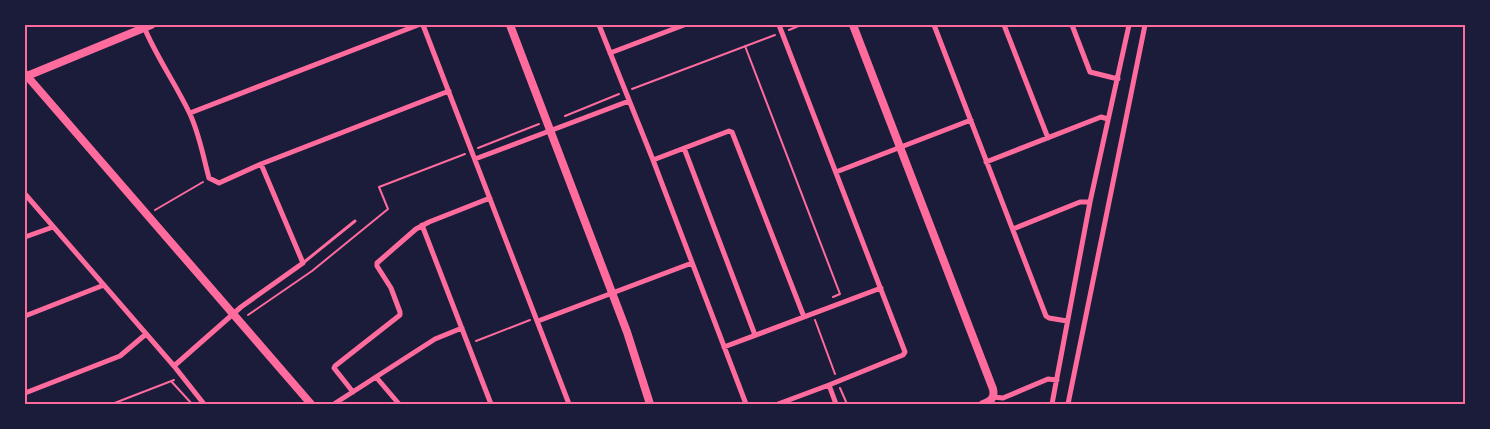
<svg xmlns="http://www.w3.org/2000/svg" width="1490" height="429" font-family="'Archivo Narrow',sans-serif">
<style>
.lines{fill:none;stroke-linecap:round;stroke-linejoin:round}
.path{stroke:#ff6b9d;stroke-width:2}
.service{stroke:#ff6b9d;stroke-width:3}
.minor{stroke:#ff6b9d;stroke-width:5}
.tertiary{stroke:#ff6b9d;stroke-width:8}
.neatline{fill:none;stroke:#ff6b9d;stroke-width:2}
</style>
<rect width="100%" height="100%" fill="#1b1b3a"/>
<g class="lines">
<path class="path" d="M789 30 801 25
M745 46 840 294 833 297
M632 89 775 35
M565 116 619 94
M478 148 539 124
M155 210 203 182
M248 315 312 271 388 209 379 187 465 154
M815 320 835 374
M476 341 530 320
M171 381 192 404
M840 388 847 404
M112 404 174 380"/>
<path class="service" d="M303 263 355 221"/>
<path class="minor" d="M423 25 569 404
M599 25 653 160 746 404
M779 25 905 352 903 355 829 385
M934 25 1046 316 1049 318 1067 321
M1004 25 1048 138
M1072 25 1090 72 1118 79
M144 27C156 56 175 83 189 112 199 132 203 156 209 178L219 183 261 164 449 91
M610 53 684 25
M190 113 418 25
M684 148 755 335
M475 159 629 101
M653 160 729 131 732 132 804 317
M986 162 1101 117 1108 119
M836 172 971 120
M25 194 174 366 204 404
M422 225 491 404
M1013 229 1080 202H1090
M25 237 53 227
M25 316 104 285
M538 321 692 263
M724 347 881 288
M174 366 241 307 303 263 261 164
M376 377 399 404
M353 392 334 368 335 366 400 315V312L391 288 377 266V263L416 229 429 222 490 198
M25 393 120 356 146 334
M993 397 1003 398 1048 379 1057 380
M334 404 435 339 462 328
M778 404 829 385 836 404
M1052 404 1090 202 1129 25
M1068 404 1145 25"/>
<path class="tertiary" d="M510 25 627 332 650 404
M853 25 993 389C995 398 991 401 983 404
M25 74 27 76 151 25
M25 76H27L311 404"/>
</g>
<rect width="1490" height="429" fill="none" stroke="#1b1b3a" stroke-width="52"/>
<rect x="26" y="26" width="1438" height="377" class="neatline"/>
</svg>
